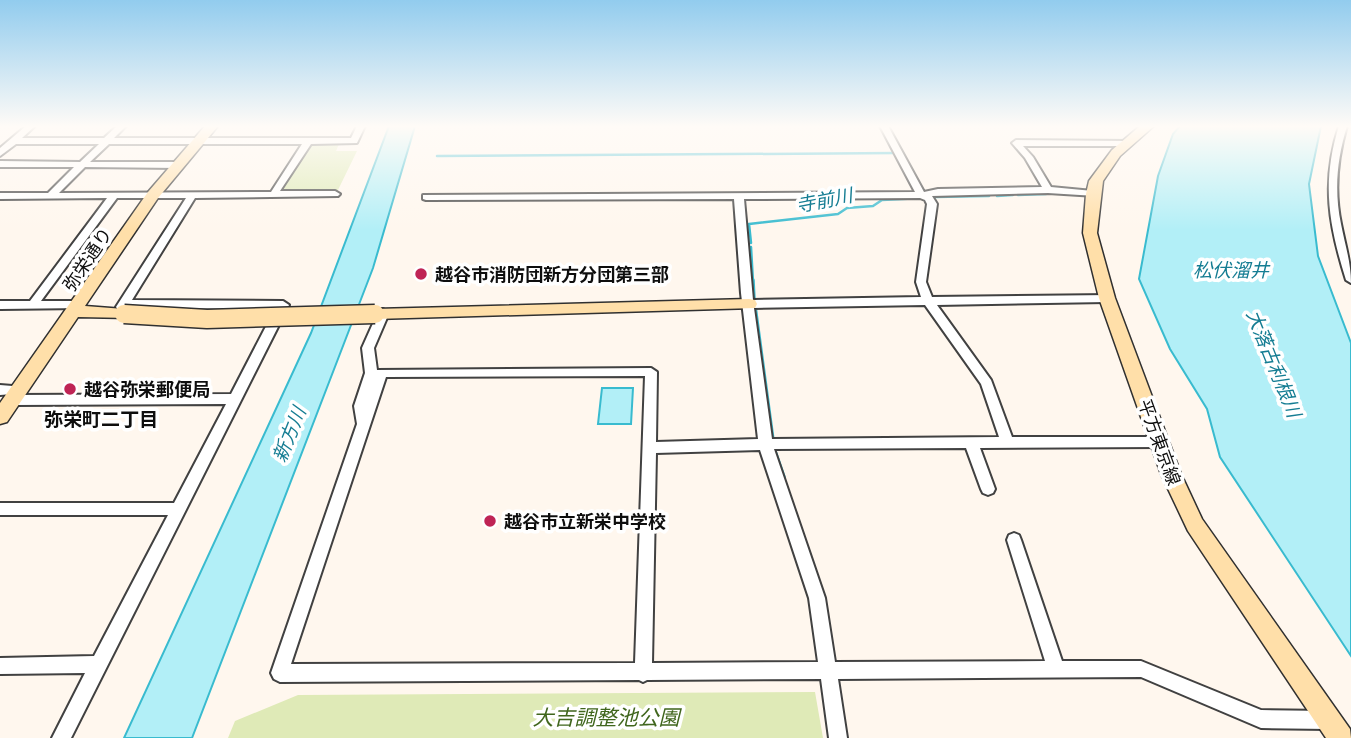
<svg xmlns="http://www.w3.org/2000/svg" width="1351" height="738" font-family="'Playfair Display','Noto Sans JP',serif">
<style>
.green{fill:#dfeab7}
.water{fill:#b2eff7;stroke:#39bbcf;stroke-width:2}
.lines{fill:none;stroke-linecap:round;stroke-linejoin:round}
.stream-far1{stroke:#39bbcf;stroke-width:2.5}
.stream{stroke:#39bbcf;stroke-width:3.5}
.street-casing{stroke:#414141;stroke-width:4}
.secondary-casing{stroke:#303030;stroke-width:3}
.street{fill:#fff;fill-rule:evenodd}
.secondary{fill:#ffdfa9;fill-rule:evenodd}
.secondary-bridge-casing{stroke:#303030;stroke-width:21;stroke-linecap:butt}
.secondary-bridge{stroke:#ffdfa9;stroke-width:18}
.poi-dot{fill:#bf2455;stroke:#fff;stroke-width:2.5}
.labels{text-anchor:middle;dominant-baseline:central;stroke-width:7;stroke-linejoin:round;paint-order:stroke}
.street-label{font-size:18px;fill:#0e0e0e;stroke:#fff}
.poi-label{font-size:18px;font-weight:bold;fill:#0e0e0e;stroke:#fff;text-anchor:start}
.water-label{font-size:19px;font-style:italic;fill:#157d93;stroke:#fff}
.neighbourhood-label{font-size:19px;font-weight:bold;fill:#0e0e0e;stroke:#fff}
.near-park-label{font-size:21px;font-style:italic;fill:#40661d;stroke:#fff}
</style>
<rect width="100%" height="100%" fill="#fff7ee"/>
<path class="green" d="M312 144H339L336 151H357L337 192H283L281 190Z
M815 692 823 738H228L235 721 298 695Z"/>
<path class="water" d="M389 126H415L373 268 192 738H124L311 333Z
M1180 126H1321L1309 184 1318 256 1351 343V656L1220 457 1207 409 1170 349 1139 279 1158 176 1173 134Z
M602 388H633L631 424H598Z"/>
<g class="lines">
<path class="stream-far1" d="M437 156 896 153
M1018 195 1046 194
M997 196 1013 195
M935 197 989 196
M751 243 749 224 838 214 847 208 873 206 882 200 923 198
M751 247 753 282"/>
<path class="stream" d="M753 280 754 299
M755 306 773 440
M775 451 784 477"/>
<g class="street-casing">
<path id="street" d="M26 126H35L22 138H104L117 126H126L114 138H351L357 126H365L357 143 311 144 280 191H335L340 194 338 196 195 198 132 300 283 301 289 305 71 738H52L85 673 0 674V658L94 656 168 515H0V503H174L226 404 14 405 9 403 8 400 9 397 14 395 231 394 275 309 127 308 122 311 118 310 116 307 186 198H117L41 301H79L83 302 85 305 83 308 0 309V301H30L107 198 0 199V193H48L74 167H0V161L80 162 99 144H16L0 156V148ZM109 144H302L271 192 59 193 85 167 179 168 184 165 179 162H90Z
M880 126H888L924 192 938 189 1042 187 1025 158 1012 143 1016 140 1131 141 1132 143 1128 146H1023L1033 157 1051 187 1093 191 1096 192V196L1048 193 932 196 937 204 926 282 932 297 1111 295 1113 298 1107 302 937 305 991 380 1012 437H1159L1164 438 1166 442 1164 446 1159 447 980 448 995 489 993 493 988 495 983 493 981 489 966 448 774 449 825 598 835 662 1045 661 1007 540 1009 535 1014 533 1019 535 1021 540 1062 661H1141L1261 710 1328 711 1334 714 1337 720 1334 726 1328 729 1261 728 1141 677 838 679 847 738H829L821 679 647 680 643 682 639 680 280 682 274 679 271 673 357 424 354 406 365 373 362 348 379 310 383 309 389 313 374 348 377 370 651 368 657 372 656 442 758 439 741 293 734 199 426 200 423 199V195L915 192ZM920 198 925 200 927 204 916 282 921 297 753 300 744 199ZM925 305 981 384 999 437 772 439 754 308ZM645 376 635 663 291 664 386 377ZM760 450 809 598 818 662 652 663 656 453Z
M1339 126H1347C1337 159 1334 190 1341 224 1345 245 1351 262 1351 283L1346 280C1329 226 1321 182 1339 126Z
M0 385 25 387 27 390 25 393 0 395Z"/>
</g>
<g class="secondary-casing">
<path id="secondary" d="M205 126H218L158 198 85 306 124 309 132 314 130 318 78 317 7 422 0 424V403L148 192Z
M1140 126H1154L1120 156 1103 181 1097 233 1115 298 1181 474 1202 519 1350 729 1351 738H1326L1188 531 1161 474 1099 298 1083 233 1086 194 1089 181 1112 150Z
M749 299 755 300 757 304 755 308 375 319 367 314 375 309Z"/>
</g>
<use href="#street" class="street"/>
<use href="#secondary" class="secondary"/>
<g class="secondary-bridge-casing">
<path id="secondary-bridge" d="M124 314 207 319 375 314"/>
</g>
<use href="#secondary-bridge" class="secondary-bridge"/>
</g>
<linearGradient id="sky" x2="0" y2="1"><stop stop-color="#92ccee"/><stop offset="0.55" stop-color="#fffbf7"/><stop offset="1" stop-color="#fffbf7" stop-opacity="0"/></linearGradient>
<rect width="1351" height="230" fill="url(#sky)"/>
<g class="poi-dot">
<circle cx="421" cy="274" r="7"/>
<circle cx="70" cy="389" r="7"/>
<circle cx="490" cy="521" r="7"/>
</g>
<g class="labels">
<g class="street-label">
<text transform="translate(87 259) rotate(-56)">弥栄通り</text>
<text transform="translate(1160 442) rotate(70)">平方東京線</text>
</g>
<g class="poi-label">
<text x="435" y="274">越谷市消防団新方分団第三部</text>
<text x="84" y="389">越谷弥栄郵便局</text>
<text x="504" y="521">越谷市立新栄中学校</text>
</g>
<g class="water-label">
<text transform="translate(824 199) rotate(-11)">寺前川</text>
<text x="1231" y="269">松伏溜井</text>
<text transform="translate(1275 363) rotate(68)">大落古利根川</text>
<text transform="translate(288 434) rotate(-68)">新方川</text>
</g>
<g class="neighbourhood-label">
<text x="101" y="418">弥栄町二丁目</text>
</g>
<g class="near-park-label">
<text x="606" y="716">大吉調整池公園</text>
</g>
</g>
</svg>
